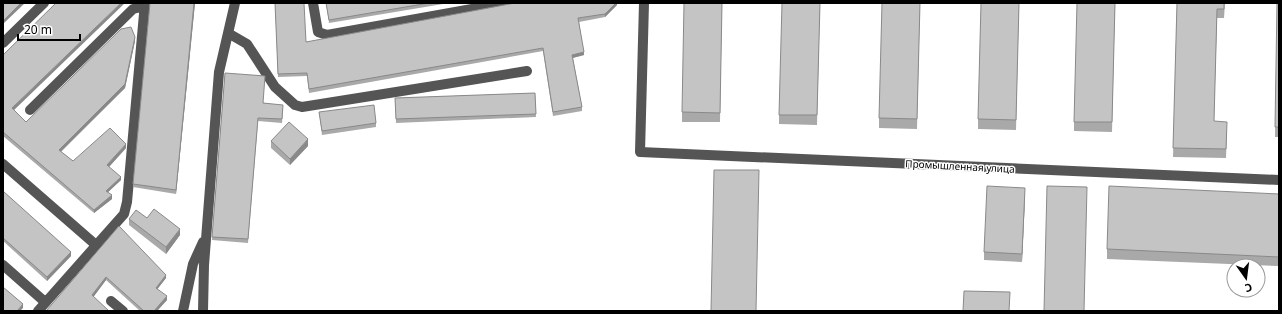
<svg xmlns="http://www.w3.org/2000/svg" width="1282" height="314" font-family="'Noto Sans',sans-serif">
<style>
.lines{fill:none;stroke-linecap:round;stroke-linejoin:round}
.minor{stroke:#555;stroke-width:10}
.wall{fill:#a9a9a9}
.shaded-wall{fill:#898989}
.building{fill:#c4c4c4;stroke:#898989}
.labels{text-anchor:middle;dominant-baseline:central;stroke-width:3;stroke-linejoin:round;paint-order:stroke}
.street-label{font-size:10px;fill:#000;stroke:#fff}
</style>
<rect width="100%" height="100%" fill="#fff"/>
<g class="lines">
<path class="minor" d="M313 3 318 32 327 35 505 3
M644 3 640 152 1279 180
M228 33 247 44 275 87 295 105 302 107 527 71
M3 43 44 3
M30 110 133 9 145 6
M3 164 96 245
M3 265 45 302
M111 301 123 311
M38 311 124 214 127 202 145 3
M183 311 193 264 203 242
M203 311 204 265 219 72 235 3"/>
</g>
<path class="wall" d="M150 3H195L176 194 133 187Z
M275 3 306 42 617 5 605 17 579 22 584 55 573 58 582 107V111L553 116 543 51 309 93 307 76 278 77Z
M326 3H449L329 23Z
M722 3 720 122H682V112Z
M820 3 817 125 779 124V115Z
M920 3 917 129 879 128V118Z
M1019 3 1016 130 978 129V119Z
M1115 3 1112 132 1074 131V122Z
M1177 3H1225L1224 18H1217L1214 121 1227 131 1226 158 1173 157Z
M1277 3H1279V137H1275Z
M135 41 125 88 61 152 73 161 126 148 109 167 121 180 108 192 112 199 94 213 3 136V55L14 110 26 122Z
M225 73 264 103 283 108 282 123 258 121 248 243 212 240Z
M535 93 536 117 396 123 395 98Z
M319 112 376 123V127L322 135Z
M271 141 308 146 290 165 271 148Z
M3 191 71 256 47 281 3 241Z
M1279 194V266L1107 259V249Z
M1025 197 1022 262 984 260V252Z
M129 219 180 235 166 254 129 225Z
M119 226 166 278 157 289 167 300 157 311H140L106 280 93 297 46 311Z"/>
<path class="shaded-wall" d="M21 3H25L3 24V21Z
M121 3H125L12 112V108Z
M194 3H195L176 194V190Z
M616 3H617V5L605 17V14Z
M135 37V41L125 88 59 153V150Z
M584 52V55L572 58V55Z
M308 139V146L290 165V159Z
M126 144V148L107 169V165Z
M121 177V180L106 194V191Z
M1025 188V197L1022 262V254Z
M112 195V199L94 213V210Z
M180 229V235L166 254V247Z
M71 252V256L47 281V277Z
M166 275V278L156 291V288Z
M106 277V280L92 299V295Z
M167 296V300L157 311H154Z
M23 304V308L20 311H17Z"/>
<path class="building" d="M3 3H21L3 21Z
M56 3H121L12 108 26 122 121 29 131 27 135 37 125 84 59 150 73 161 110 128 126 144 107 165 121 177 106 191 112 195 94 210 3 132V55Z
M150 3H194L176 190 133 184Z
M275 3H304L306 42 515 3H616L605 14 578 18 584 52 572 55 582 107 553 112 543 48 309 89 307 73 278 74Z
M326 3H429L329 20Z
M684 3H722L720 113 682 112Z
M782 3H820L817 115H779Z
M882 3H920L917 119 879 118Z
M981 3H1019L1016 120 978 119Z
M1077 3H1115L1112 122H1074Z
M1177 3H1224V9H1217L1214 121 1227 122 1226 149 1173 148Z
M1277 3H1279V127H1275Z
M225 73 265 76 263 103 283 105 282 119 258 118 248 239 212 237Z
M535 93 536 114 396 119 395 98Z
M374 105 376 123 322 131 319 112Z
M289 122 308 139 290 159 271 141Z
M714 170H759L756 311H711Z
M987 186 1025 188 1022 254 984 252Z
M1047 186 1087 187 1084 311H1044Z
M1109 186 1279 194V257L1107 249Z
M3 191 71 252 47 277 3 238Z
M154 209 180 229 166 247 129 219 136 210 147 218Z
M119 226 166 275 156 288 167 296 154 311H144L106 277 92 295 109 311H46Z
M3 287 23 304 17 311H3Z
M964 291 1010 292 1009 311H963Z"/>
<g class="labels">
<g class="street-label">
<text transform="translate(960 166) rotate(3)">Промышленная улица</text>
</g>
</g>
<rect width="1282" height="314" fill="none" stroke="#000000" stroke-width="8"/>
<g transform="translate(1246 278) rotate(166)"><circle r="19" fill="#ffffff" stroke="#999999"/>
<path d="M0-3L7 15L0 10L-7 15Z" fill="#000000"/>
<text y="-6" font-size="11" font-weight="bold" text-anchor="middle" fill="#000000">С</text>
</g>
<path d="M18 34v6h62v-6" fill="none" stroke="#000000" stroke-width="2"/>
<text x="24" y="34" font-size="12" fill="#000000" stroke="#ffffff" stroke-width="3" paint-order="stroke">20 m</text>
</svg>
